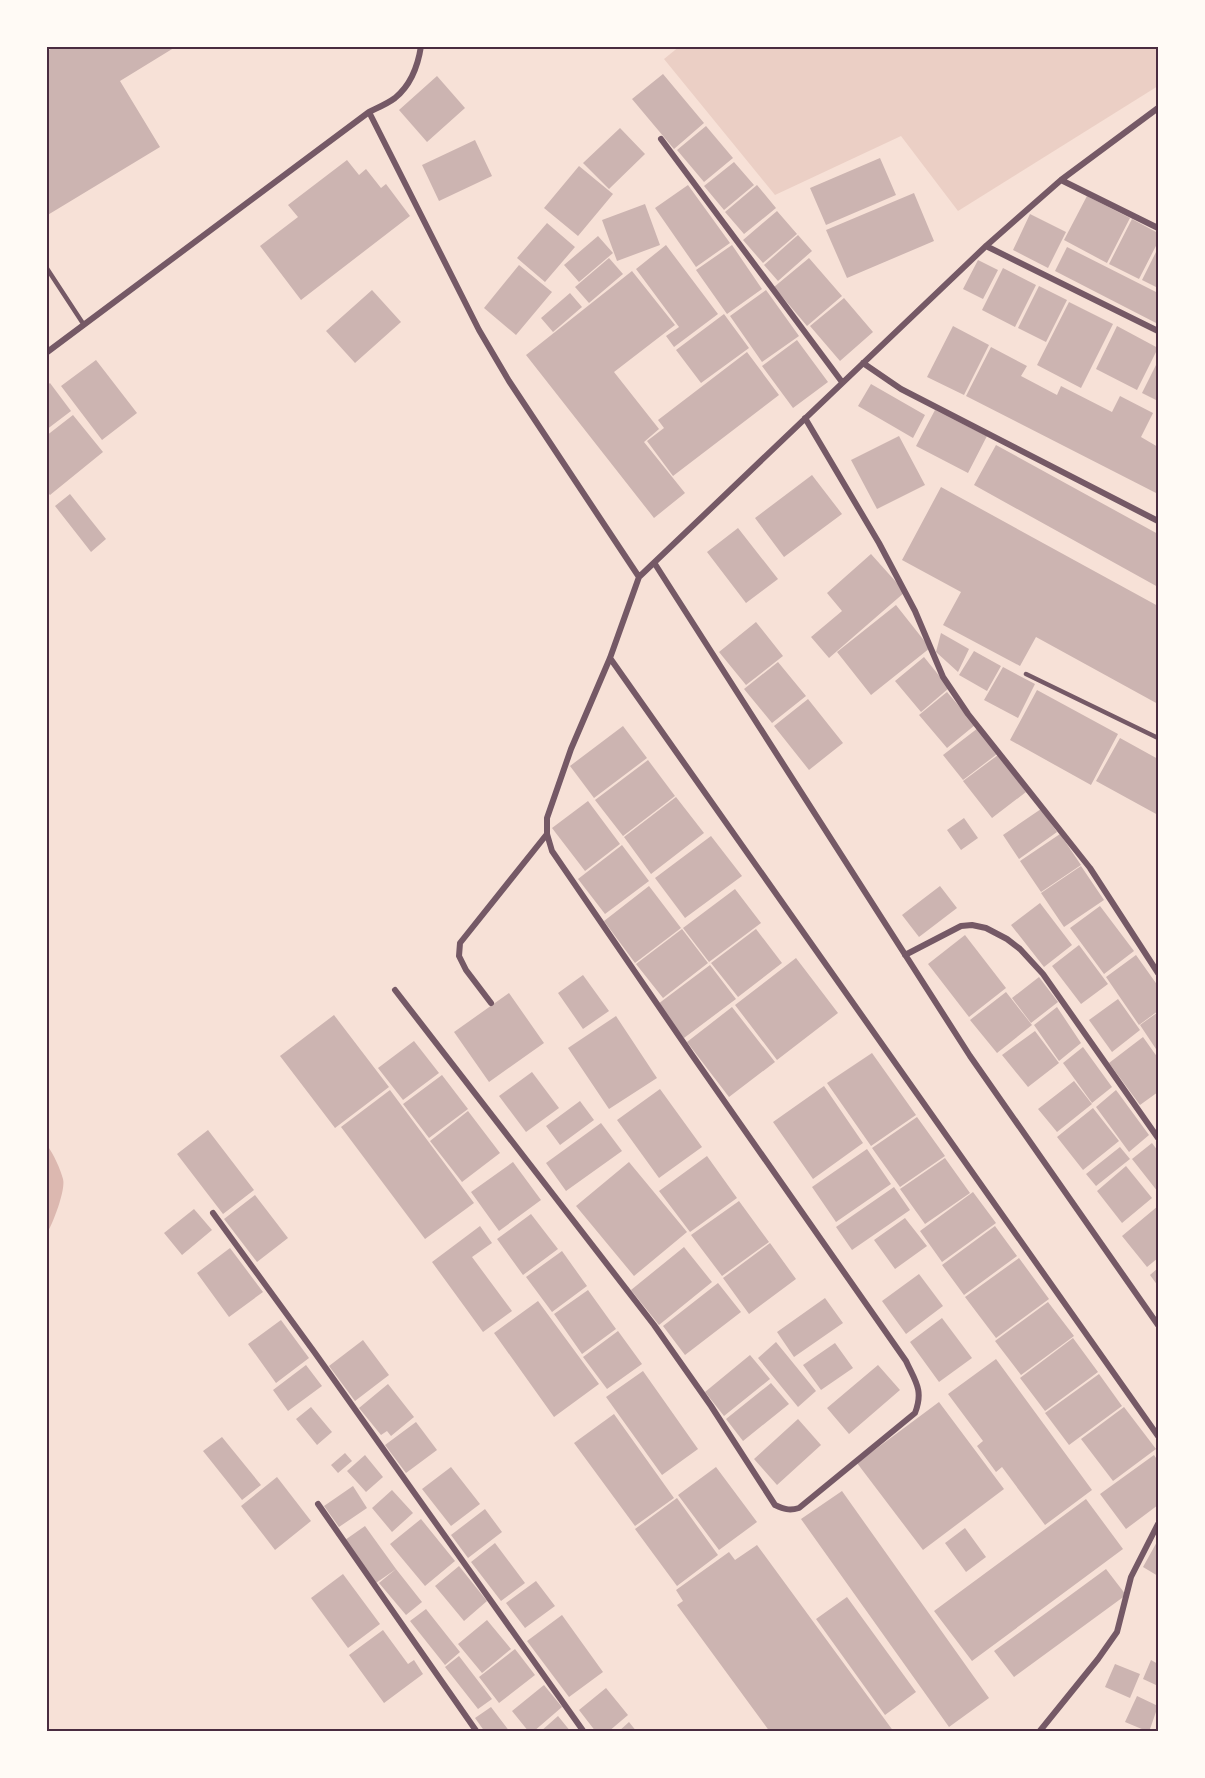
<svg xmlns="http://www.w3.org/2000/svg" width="1205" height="1778" font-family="Jost,sans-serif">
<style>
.green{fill:#ebcfc5}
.water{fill:#dcb8b0}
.building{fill:#ccb4b1}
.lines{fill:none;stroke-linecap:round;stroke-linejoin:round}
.service{stroke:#755966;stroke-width:4.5}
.minor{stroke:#755966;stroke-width:6}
.neatline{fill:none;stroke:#4a2c40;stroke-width:2}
</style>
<rect width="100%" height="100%" fill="#f7e1d7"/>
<path class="green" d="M680 46 1158 47V86L958 211 901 136 775 195 664 59Z"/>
<path class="water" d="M47 1145C54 1155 60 1168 63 1179 66 1189 53 1224 47 1233Z"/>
<path class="building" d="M55 46H177L120 81 160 147 46 216V52Z
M663 74 704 123 674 149 632 99Z
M437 76 465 108 427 142 399 110Z
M706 126 733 158 704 182 677 150Z
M620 128 645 154 609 189 583 163Z
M475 140 492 176 439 201 422 165Z
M880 158 896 195 826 225 810 188Z
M347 160 359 175 366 169 381 188 386 184 410 216 301 300 260 246 298 217 288 205Z
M734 162 754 185 724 210 704 186Z
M579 166 613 194 578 236 544 208Z
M688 185 730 243 696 267 655 208Z
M757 185 776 208 744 234 725 212Z
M914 193 934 241 847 278 826 230Z
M1087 196 1130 218 1107 263 1064 240Z
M645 204 660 245 617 261 602 220Z
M777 211 797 234 763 263 743 240Z
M1030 214 1066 232 1048 268 1013 250Z
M1132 219 1158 233V242L1139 279 1109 264Z
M547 223 575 247 545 282 517 258Z
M798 235 812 251 778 281 764 265Z
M598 236 613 253 579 282 564 265Z
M666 245 718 314 674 347 666 336 679 327 636 269Z
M732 245 762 289 727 314 696 270Z
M1067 247 1158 293V324L1055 271Z
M1158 248V288L1142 280Z
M609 258 623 274 589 303 575 287Z
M809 258 842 296 807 326 774 287Z
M978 260 998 270 983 299 963 289Z
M519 265 552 292 516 335 484 308Z
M1003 268 1036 285 1015 327 982 310Z
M632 271 675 325 614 372 659 429 644 442 685 493 654 518 526 355Z
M1039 286 1067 300 1046 342 1018 328Z
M372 290 401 322 355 363 326 331Z
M766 290 799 336 762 362 730 316Z
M570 293 582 307 553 332 541 318Z
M844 298 873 332 840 361 810 326Z
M1069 302 1113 324 1081 388 1037 365Z
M724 314 749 348 701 383 676 350Z
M953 326 989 345 964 395 927 377Z
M1117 326 1158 348 1137 390 1096 369Z
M797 340 828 382 793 408 762 366Z
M991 347 1027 366 1021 376 1057 395 1061 386 1112 412 1120 396 1153 413 1141 437 1158 447V494L966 396Z
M747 352 779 395 673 476 647 441 664 428 658 420Z
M96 360 137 413 102 440 61 386Z
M1158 361V401L1142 393Z
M50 383 71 411 46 430V386Z
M871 384 925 415 913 438 858 406Z
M935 410 987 436 968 473 916 446Z
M73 415 103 452 50 495 46 491V436Z
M899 436 925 485 877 509 851 460Z
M996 445 1158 534V587L974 485Z
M812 475 842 514 784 557 755 518Z
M941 487 1158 606V704L1036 637 1020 666 943 625 961 592 902 560Z
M70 494 106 539 91 552 55 506Z
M738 528 778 579 746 603 707 552Z
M871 554 905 592 829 658 811 637 842 611 827 593Z
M896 605 930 648 871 695 837 652Z
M756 622 783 656 746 685 719 652Z
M941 633 969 649 958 672 936 652Z
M974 651 1001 666 987 691 959 675Z
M924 657 949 688 921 712 895 681Z
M778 662 806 696 772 723 744 689Z
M1003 667 1035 684 1018 718 984 700Z
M1037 690 1118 734 1091 785 1010 740Z
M947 692 975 725 947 748 919 715Z
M808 699 843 743 809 770 774 726Z
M623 726 647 758 594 798 570 766Z
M978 728 997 754 963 780 943 755Z
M1120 738 1158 759V815L1096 781Z
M998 755 1026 792 992 818 963 781Z
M648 760 675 796 623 836 595 800Z
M676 797 704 833 651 874 624 837Z
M588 801 620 844 585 871 552 828Z
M1041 809 1057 832 1019 859 1003 835Z
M964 818 978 838 961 850 947 830Z
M1060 834 1081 865 1041 892 1020 861Z
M711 836 742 876 685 918 655 878Z
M622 845 649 881 605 914 578 879Z
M1081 866 1104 900 1064 927 1041 893Z
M649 886 681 928 635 963 604 921Z
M940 886 957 908 919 937 902 915Z
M735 889 761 923 709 962 683 928Z
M1040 903 1072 945 1044 967 1011 925Z
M1100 906 1134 951 1104 974 1070 928Z
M682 929 708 963 663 998 636 964Z
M756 929 782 963 738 997 711 963Z
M965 935 1006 988 969 1017 928 964Z
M1079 945 1108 984 1081 1004 1052 966Z
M1136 955 1158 986V1011L1139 1025 1106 977Z
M796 958 838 1013 777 1060 735 1005Z
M710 965 736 999 684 1038 658 1004Z
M583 975 609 1011 583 1029 558 993Z
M1039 977 1058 1002 1031 1023 1012 998Z
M1006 992 1032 1025 997 1053 970 1020Z
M509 993 544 1043 489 1082 454 1032Z
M1118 999 1140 1030 1112 1052 1089 1020Z
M732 1007 775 1062 729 1097 687 1042Z
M1057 1007 1081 1043 1059 1061 1034 1025Z
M1158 1012V1052L1140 1025Z
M334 1015 389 1087 335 1128 280 1056Z
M616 1016 657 1078 609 1109 568 1048Z
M1035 1031 1059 1063 1028 1087 1002 1055Z
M1143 1037 1158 1058V1092L1140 1105 1109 1063Z
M414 1041 439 1073 403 1100 378 1068Z
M1083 1047 1112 1087 1092 1103 1063 1063Z
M872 1053 916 1115 871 1146 827 1083Z
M532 1072 559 1108 526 1132 499 1096Z
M442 1075 468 1109 429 1138 403 1104Z
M1074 1081 1092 1104 1057 1132 1038 1109Z
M824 1086 863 1143 813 1179 773 1122Z
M660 1089 702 1147 659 1178 617 1120Z
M390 1090 474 1203 425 1239 341 1127Z
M1116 1090 1149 1135 1129 1152 1096 1107Z
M580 1101 594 1120 560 1145 546 1126Z
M1093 1108 1119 1141 1083 1170 1057 1137Z
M468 1111 500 1153 462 1182 430 1141Z
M917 1117 945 1156 900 1187 872 1148Z
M601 1123 622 1151 566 1191 546 1163Z
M208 1130 254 1190 223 1214 177 1154Z
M1152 1143 1158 1151V1192L1132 1159Z
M1120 1147 1130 1159 1096 1186 1086 1174Z
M867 1149 891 1184 836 1222 812 1187Z
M707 1156 737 1198 690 1232 659 1191Z
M945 1158 970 1193 925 1224 900 1189Z
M513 1162 541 1200 499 1231 471 1192Z
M629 1162 687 1232 634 1276 576 1206Z
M1126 1166 1152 1198 1122 1223 1097 1191Z
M894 1187 910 1210 852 1250 836 1227Z
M973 1192 996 1223 942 1262 920 1231Z
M255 1195 288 1238 257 1262 224 1219Z
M739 1201 769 1242 722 1276 691 1235Z
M1158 1206V1258L1147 1267 1122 1236Z
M194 1209 212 1230 182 1255 164 1233Z
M531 1214 558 1249 523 1275 497 1239Z
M905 1218 927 1246 895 1269 874 1240Z
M480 1226 492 1243 472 1257 512 1311 483 1332 432 1262Z
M995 1226 1017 1256 964 1295 942 1265Z
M770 1243 796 1279 749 1314 723 1278Z
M684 1247 712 1282 659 1325 631 1290Z
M230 1248 263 1292 229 1317 197 1273Z
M562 1251 587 1286 552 1312 526 1277Z
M1019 1258 1049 1299 996 1338 965 1297Z
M1158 1268V1286L1150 1275Z
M919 1274 943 1306 906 1334 882 1301Z
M718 1283 741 1312 685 1355 663 1326Z
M588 1290 616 1329 582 1354 554 1314Z
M825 1298 843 1323 794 1357 777 1332Z
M538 1301 599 1384 554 1417 494 1333Z
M1048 1302 1074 1336 1021 1375 995 1341Z
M942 1318 972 1358 939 1382 910 1342Z
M281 1320 309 1358 276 1383 248 1344Z
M618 1331 642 1364 607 1389 583 1357Z
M1073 1338 1098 1372 1045 1411 1020 1378Z
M363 1340 389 1375 355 1401 329 1366Z
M776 1342 816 1391 798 1407 758 1358Z
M835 1343 853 1368 821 1390 803 1365Z
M750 1355 770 1379 724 1416 705 1392Z
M996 1359 1092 1490 1045 1525 1002 1467 996 1472 977 1446 983 1441 948 1394Z
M306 1365 322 1386 288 1411 273 1390Z
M878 1365 900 1390 849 1434 827 1408Z
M643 1371 698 1449 662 1475 606 1397Z
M1099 1374 1122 1406 1069 1445 1045 1413Z
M771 1383 789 1404 743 1441 726 1419Z
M388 1384 414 1417 391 1436 387 1431 381 1435 359 1408Z
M939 1402 1004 1489 923 1550 857 1463Z
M311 1407 332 1432 317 1445 296 1419Z
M1124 1407 1156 1449 1113 1481 1081 1439Z
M614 1414 674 1498 635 1526 574 1443Z
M798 1419 821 1445 777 1485 754 1459Z
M416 1422 437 1450 406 1473 385 1445Z
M222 1437 261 1485 242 1500 203 1451Z
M345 1453 352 1461 338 1473 331 1465Z
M365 1455 383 1477 366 1492 347 1471Z
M1154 1455 1158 1461V1505L1126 1529 1100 1494Z
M451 1467 480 1504 451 1526 422 1489Z
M716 1467 757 1522 719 1550 678 1495Z
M277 1477 311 1521 275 1550 241 1506Z
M353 1486 367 1508 339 1527 324 1506Z
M392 1490 413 1513 392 1532 372 1508Z
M842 1491 989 1698 949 1727 801 1519Z
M677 1498 718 1555 677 1586 635 1529Z
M1086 1499 1123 1549 972 1661 934 1611Z
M485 1509 502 1532 468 1558 451 1535Z
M421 1519 455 1561 425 1586 390 1544Z
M365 1526 396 1569 376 1583 345 1540Z
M965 1528 986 1557 966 1572 945 1543Z
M1158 1540V1576L1143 1567Z
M495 1543 525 1583 501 1601 471 1562Z
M757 1545 894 1732H770L677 1605 683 1601 676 1590 729 1552 735 1560Z
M459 1566 487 1601 464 1621 435 1586Z
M396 1569 422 1602 406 1615 379 1583Z
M1106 1569 1126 1595 1014 1677 994 1651Z
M343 1574 380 1624 348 1648 311 1598Z
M536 1581 555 1606 525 1628 506 1603Z
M847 1597 916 1692 885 1715 816 1619Z
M426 1609 460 1652 445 1665 410 1621Z
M562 1615 603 1672 569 1697 527 1641Z
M487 1620 511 1649 482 1673 458 1644Z
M383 1630 408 1664 414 1660 423 1674 384 1703 349 1655Z
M515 1649 535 1675 499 1703 479 1677Z
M459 1656 492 1699 478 1709 445 1667Z
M1151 1660 1158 1664V1679L1156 1685 1143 1679Z
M1115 1664 1140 1674 1130 1698 1105 1687Z
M544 1685 562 1707 533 1732H529L512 1711Z
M606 1688 628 1715 608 1732H596L579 1710Z
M1137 1696 1158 1706 1149 1732 1125 1722Z
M491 1707 510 1732H485L475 1718Z
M558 1716 571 1732H540Z
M629 1722 637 1732H618Z"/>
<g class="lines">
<path class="service" d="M46 267 84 325
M1026 674 1158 738"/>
<path class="minor" d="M369 112 479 330 509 381 639 577
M661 139 842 382
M1061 180 1158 228
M986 246 1158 331
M46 353 369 112C377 108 387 104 395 98 411 85 418 66 421 46
M863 363 901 389 1158 521
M805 418 879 543 915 611 943 677 968 714 1090 868 1158 973
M655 564 970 1056 1158 1325
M610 658 1158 1436
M905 955 961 926 972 925 986 928 1007 939 1020 949 1043 974 1158 1138
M395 990 654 1325 711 1406 775 1505C784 1509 789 1511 799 1508L915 1413C924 1390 915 1381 906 1361L692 1055 552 851 547 834V818L571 749 610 658 639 577 986 246 1061 180 1158 108
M491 1003 466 970 459 956 460 943 547 834
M213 1213 315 1353 584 1732
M318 1504 477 1732
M1039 1732 1098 1659 1117 1632 1131 1577 1158 1524"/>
</g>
<rect width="1205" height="1778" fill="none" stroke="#fffaf5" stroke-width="96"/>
<rect x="48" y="48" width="1109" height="1682" class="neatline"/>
</svg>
